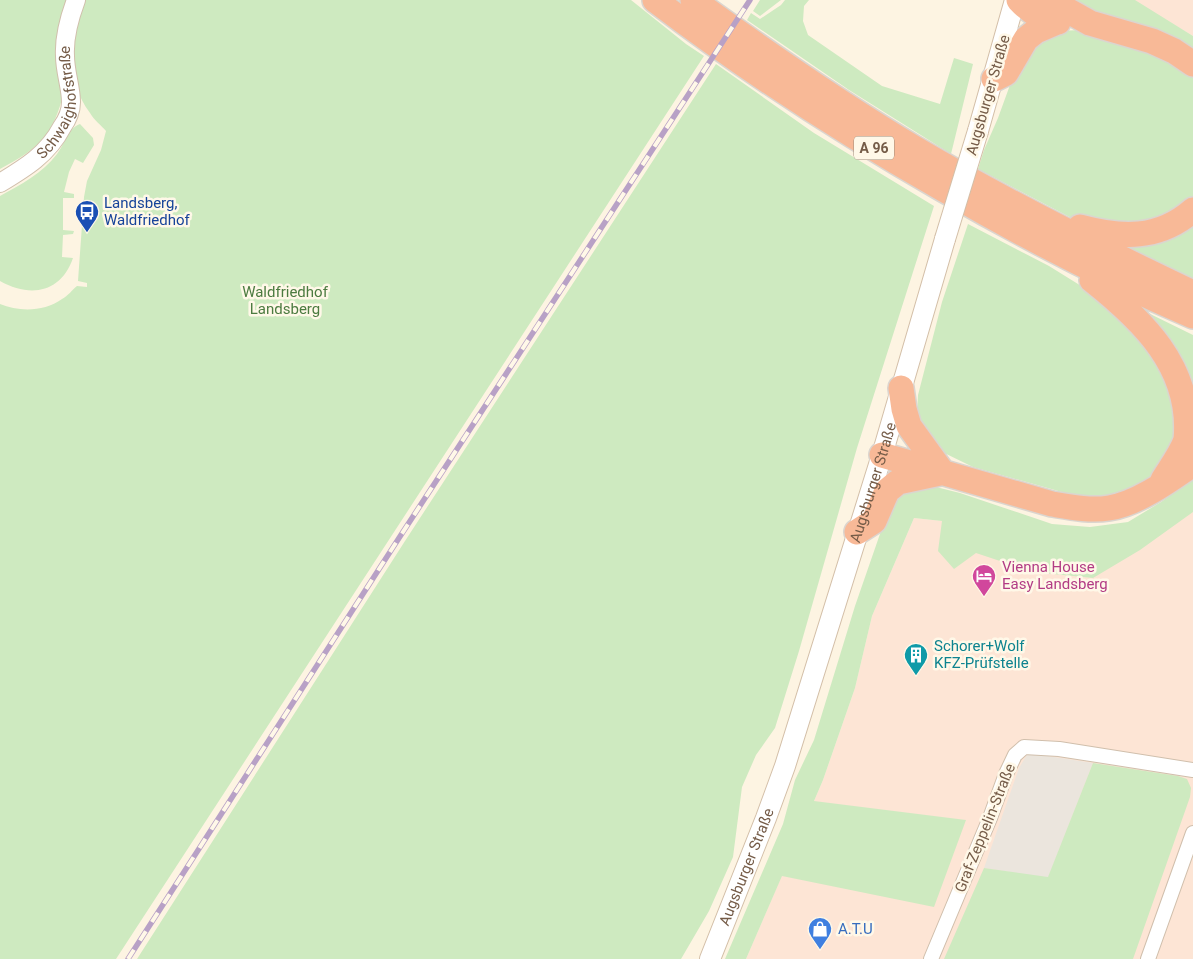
<svg xmlns="http://www.w3.org/2000/svg" width="1193" height="959" font-family="Roboto,sans-serif">
<style>
.commercial{fill:#fde5d5}
.industrial{fill:#ebe5dd}
.green{fill:#ceeac0}
.lines{fill:none;stroke-linecap:round;stroke-linejoin:round}
.minor-casing{stroke:#d0bfac;stroke-width:16}
.tertiary-casing{stroke:#d0bfac;stroke-width:20}
.secondary-casing{stroke:#d3bfa8;stroke-width:22}
.motorway-casing{stroke:#dbd5cf;stroke-width:28}
.minor{stroke:#fff;stroke-width:14}
.tertiary{stroke:#fff;stroke-width:18}
.secondary{stroke:#fff;stroke-width:20}
.motorway{stroke:#f8b997;stroke-width:25}
.rail-casing{stroke:#b8a1c6;stroke-width:5.5}
.rail{stroke:#fff8e8;stroke-width:4;stroke-dasharray:11;stroke-linecap:butt}
.secondary-bridge-casing{stroke:#d3bfa8;stroke-width:22;stroke-linecap:butt}
.secondary-bridge{stroke:#fff;stroke-width:20}
.labels{text-anchor:middle;dominant-baseline:central;stroke-width:5;stroke-linejoin:round;paint-order:stroke}
.shield{fill:#fff8e8;stroke:#9e8b78;stroke-width:1}
.shield-label{font-size:14px;font-weight:bold;fill:#755c48}
.street-label{font-size:15px;fill:#755c48;stroke:#fff8e8}
.transit-label{font-size:15px;fill:#164399;stroke:#fff8e8;text-anchor:start}
.park-label{font-size:15px;fill:#4c7b40;stroke:#fff8e8}
.hotel-label{font-size:15px;fill:#b23c85;stroke:#fff8e8;text-anchor:start}
.culture-label{font-size:15px;fill:#0d838f;stroke:#fff8e8;text-anchor:start}
.shop-label{font-size:15px;fill:#366cbe;stroke:#fff8e8;text-anchor:start}
</style>
<rect width="100%" height="100%" fill="#fdf4e2"/>
<path class="commercial" d="M1135 0H1193V36L1134 1Z
M1193 495V959H746L823 780 855 688 872 616 914 518 1132 541Z"/>
<path class="industrial" d="M1028 753 1093 763 1048 878 984 868 1019 768Z"/>
<path class="green" d="M0 0H68L62 99C51 139 35 150 0 169Z
M83 0H631L686 44 704 56 116 959H0V304C19 312 44 312 62 299 68 296 72 290 77 286L87 287V283L78 281 84 197 87 181 101 150 106 131C101 125 94 120 90 113 63 76 73 41 83 0Z
M760 0H781L760 16 753 11Z
M785 0H809L804 6 803 21 808 35 882 86 940 104 954 58 973 64 951 154 849 90 747 20 751 13 760 19 781 5Z
M1070 0H1135L1193 36V55Z
M1082 30 1157 54 1176 63 1193 78V202L1158 225 1083 224 978 169 984 150 998 118 1022 52 1056 31Z
M716 64 814 133 934 206 857 448 799 651 775 728 756 755 742 787 733 857 709 911 681 959H137L405 541Z
M80 124 93 138 94 145 83 163 75 159 69 172 64 192 74 194V198H63V230L74 231 73 234 63 235 62 257 73 258C61 293 30 298 0 281V196C20 185 43 173 57 154 65 144 67 129 80 124Z
M1193 219V279L1123 248Z
M968 224 1049 266 1107 302 1156 346 1183 425 1155 477 1141 486 1105 499 1083 498 973 467 932 447 917 415 918 395 942 302Z
M1138 308 1193 335V383C1182 352 1160 331 1138 308Z
M1193 479V512L1140 550 1093 578 1033 572 976 553 954 569 938 551 942 521 914 518 872 616 855 688 823 780 814 801 966 820 934 907 782 876 746 959H725L783 824 795 780 814 740 855 606 889 508 899 495 915 488 936 487 960 493 1052 524 1090 527 1128 522 1161 502Z
M1093 763 1178 776 1187 779 1191 788 1190 797 1133 959H944L984 868 1048 877Z"/>
<g class="lines">
<g class="minor-casing">
<path id="minor" d="M931 959 990 818 1006 774 1015 755 1024 747 1059 749 1193 770
M1148 959 1193 833"/>
</g>
<g class="tertiary-casing">
<g id="tertiary">
<path id="s1" d="M0 183C25 168 48 154 62 127 67 120 71 111 71 102 71 87 65 72 65 56 64 39 70 16 76 0"/>
</g>
</g>
<g class="secondary-casing">
<g id="secondary">
<path d="M978 131 1015 0"/>
<path id="s2" d="M710 959 766 818 785 766 882 455 945 239"/>
</g>
</g>
<g class="motorway-casing">
<path id="motorway" d="M655 0C747 70 843 132 943 189 1024 236 1107 279 1193 316
M693 0C765 52 837 102 914 148 1004 201 1098 248 1193 293
M1019 0C1029 11 1043 19 1058 22
M1042 0 1067 10 1090 23 1152 41 1174 51 1193 64
M994 79 1006 73 1026 39 1036 31 1057 22
M1080 227C1121 238 1159 240 1193 210
M1092 280C1141 319 1193 367 1186 440 1181 454 1171 467 1163 480
M901 388 904 409 909 426 943 473
M882 455 1052 504C1070 507 1090 511 1109 508 1137 504 1170 480 1193 464
M857 532 874 521 887 491 898 482 940 473"/>
</g>
<use href="#minor" class="minor"/>
<use href="#tertiary" class="tertiary"/>
<use href="#secondary" class="secondary"/>
<use href="#motorway" class="motorway"/>
<g class="rail-casing">
<path id="rail" d="M128 959 399 538 750 0"/>
</g>
<use href="#rail" class="rail"/>
<g class="secondary-bridge-casing">
<path id="secondary-bridge" d="M945 239 978 131"/>
</g>
<use href="#secondary-bridge" class="secondary-bridge"/>
</g>
<defs>
<g id="bus-pin" transform="scale(1.25)"><path d="M0 17L-7.5 6A9.5 9.5 0 1 1 7.5 6Z" fill="#1a4fb4" stroke="#fff8e8"/><path d="M-5-6H5V4H4V6H2V4H-2V6H-4V4H-5ZM-3.5-4V0h7V-4ZM-3.5 1.2v1.5H-2V1.2ZM2 1.2v1.5H3.5V1.2Z" fill="#fff"/></g>
<g id="hotel-pin" transform="scale(1.25)"><path d="M0 17L-7.5 6A9.5 9.5 0 1 1 7.5 6Z" fill="#d1479c" stroke="#fff8e8"/><path d="M-6-4.5h1.5V1H6V5H4.5V3h-9V5H-6ZM-4 0a1.8 1.8 0 1 1 3.6 0ZM.5 0V-2.5h3Q6-2.5 6 0Z" fill="#fff"/></g>
<g id="building-pin" transform="scale(1.25)"><path d="M0 17L-7.5 6A9.5 9.5 0 1 1 7.5 6Z" fill="#0f9aa8" stroke="#fff8e8"/><path d="M-4-6H4V6H1V3H-1V6H-4ZM-2.5-4.3h1.7v1.8h-1.7ZM.8-4.3h1.7v1.8H.8ZM-2.5-1h1.7V.8h-1.7ZM.8-1h1.7V.8H.8Z" fill="#fff"/></g>
<g id="shop-pin" transform="scale(1.25)"><path d="M0 17L-7.5 6A9.5 9.5 0 1 1 7.5 6Z" fill="#3f7fe0" stroke="#fff8e8"/><path d="M-5-2.5h2.3a2.7 3.5 0 0 1 5.4 0H5L5.5 6h-11ZM-1.5-2.5h3a1.5 2.3 0 0 0-3 0Z" fill="#fff"/></g>
</defs>
<g fill-rule="evenodd">
<use href="#bus-pin" x="87" y="212"/>
<use href="#hotel-pin" x="984" y="576"/>
<use href="#building-pin" x="916" y="655"/>
<use href="#shop-pin" x="820" y="929"/>
</g>
<g class="labels">
<rect class="shield" x="854" y="136.5" width="40" height="23" rx="4"/>
<g class="shield-label">
<text x="874" y="148">A 96</text>
</g>
<g class="street-label">
<text transform="translate(988 95) rotate(-74)">Augsburger Straße</text>
<text stroke="none"><textPath href="#s1" startOffset="108">Schwaighofstraße</textPath></text>
<text stroke="none"><textPath href="#s2" startOffset="504">Augsburger Straße</textPath></text>
<text transform="translate(985 828) rotate(-68)">Graf-Zeppelin-Straße</text>
<text stroke="none"><textPath href="#s2" startOffset="99">Augsburger Straße</textPath></text>
</g>
<g class="transit-label">
<text x="104" y="203">Landsberg,<tspan x="104" dy="17">Waldfriedhof</tspan></text>
</g>
<g class="park-label">
<text x="285" y="292">Waldfriedhof<tspan x="285" dy="17">Landsberg</tspan></text>
</g>
<g class="hotel-label">
<text x="1002" y="567">Vienna House<tspan x="1002" dy="17">Easy Landsberg</tspan></text>
</g>
<g class="culture-label">
<text x="934" y="646">Schorer+Wolf<tspan x="934" dy="17">KFZ-Prüfstelle</tspan></text>
</g>
<g class="shop-label">
<text x="838" y="929">A.T.U</text>
</g>
</g>
</svg>
